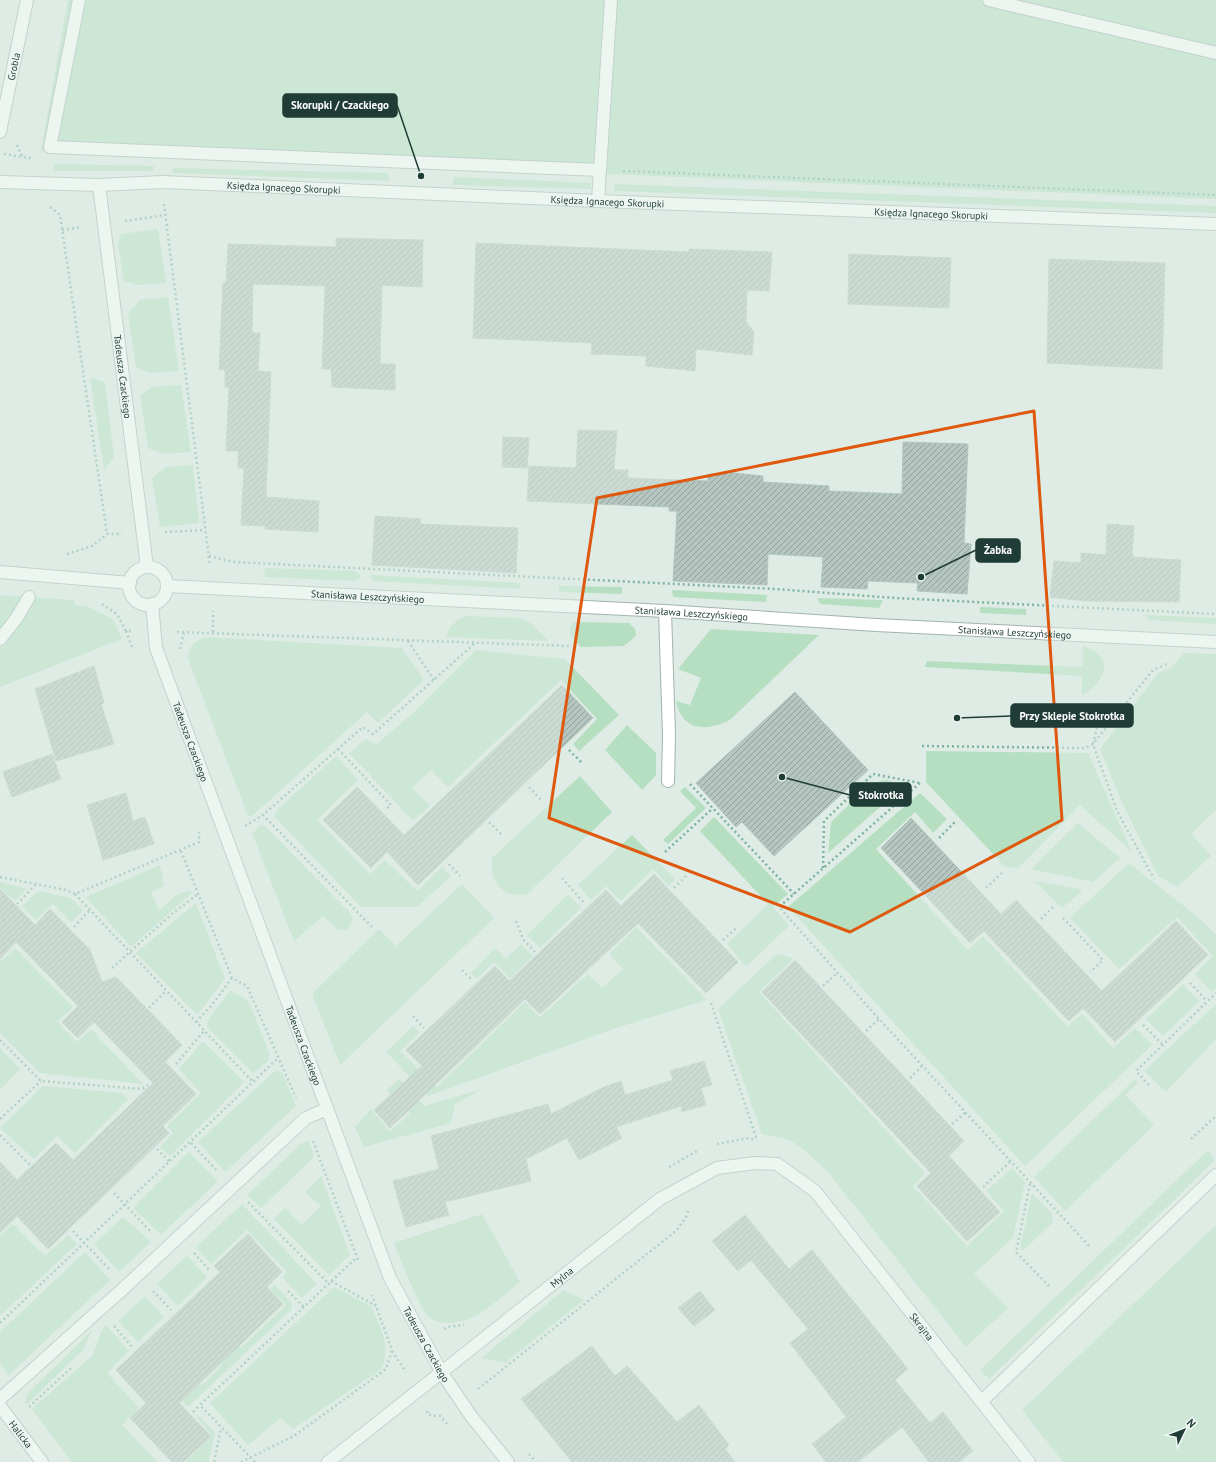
<svg xmlns="http://www.w3.org/2000/svg" width="1216" height="1462" font-family="'PT Sans',sans-serif">
<style>
.green{fill:#b6dfc2}
.building{fill:url(#building-hatch);stroke:#b1c6be}
.lines{fill:none;stroke-linecap:round;stroke-linejoin:round}
.service-casing{stroke:#a2b4ae;stroke-width:14}
.minor-casing{stroke:#a2b4ae;stroke-width:14}
.tertiary-casing{stroke:#a2b4ae;stroke-width:14}
.path{stroke:#7db2a3;stroke-width:2.5;stroke-dasharray:2 3;stroke-linecap:butt}
.service{stroke:#fff;stroke-width:12}
.minor{stroke:#fff;stroke-width:12}
.tertiary{stroke:#fff;stroke-width:12}
.marked{fill:none;stroke:#de580e;stroke-width:3;stroke-linejoin:round}
.labels{text-anchor:middle;dominant-baseline:central;stroke-width:3.5;stroke-linejoin:round;paint-order:stroke}
.street-label{font-size:10px;fill:#1f3d36;stroke:#f0f8f4}
.leader{fill:none;stroke:#1f3d36;stroke-width:1.5}
.callout-dot{fill:#1f3d36;stroke:#f0f8f4;stroke-width:1.5}
.callout{fill:#1f3d36;stroke:#1f3d36;stroke-width:1.5}
.callout-label{font-size:11px;text-anchor:middle;font-weight:bold;fill:#fff}
</style>
<defs>
<pattern id="building-hatch" width="6" height="6" patternUnits="userSpaceOnUse"><rect width="6" height="6" fill="#b4c6bf"/><path d="M-1 1l2-2M0 6l6-6M5 7l2-2" fill="none" stroke="#92a29c"/></pattern>
</defs>
<rect width="100%" height="100%" fill="#dfece6"/>
<path class="green" d="M68 0H1216V199L41 151Z
M54 164 154 166 153 171H53Z
M173 168 388 173 389 181 172 173Z
M454 177 591 183V189L453 185Z
M614 184 1216 206V213L614 191Z
M158 229 166 283 138 285 124 281 118 245 121 234Z
M168 297 179 371 150 373 136 367 128 313 140 300Z
M90 378 105 382 114 457 104 470Z
M181 385 191 452 163 454 148 448 140 396 152 387Z
M193 465 199 523 160 527 152 478 166 467Z
M264 568 355 571 361 576 355 581 265 577Z
M371 575 520 583V589L372 581Z
M559 586 622 587V594L559 592Z
M672 590 767 595 766 602 673 597Z
M0 595 72 600 75 601V605L86 606 113 619 122 639 0 687V647L5 644 18 626 0 632Z
M817 598 883 600 879 608 820 604Z
M980 607 1026 609V615L980 613Z
M1146 615 1216 618V624L1149 620Z
M466 616 519 618 530 623 549 641 446 637C450 625 455 621 466 616Z
M574 622 629 623 635 629 636 636 624 646 581 647 570 635V627Z
M711 629 819 635 730 720C706 732 682 731 676 701L690 705 701 678 678 669Z
M206 637 402 648 424 680 378 723 367 712 252 816H248L188 659C188 646 193 642 206 637Z
M1083 646C1116 656 1106 682 1082 696V676L925 667 927 661 1083 667Z
M476 650 565 659 619 715 579 751 573 744 597 719 561 680 448 787 431 770 412 788 430 806 413 821 349 753 366 739 376 745 414 712Z
M1184 653 1216 654V810L1191 834 1211 856 1178 887 1158 876 1121 800 1100 749 1158 673 1172 667Z
M627 725 656 753V775L642 790 605 750Z
M926 751 1088 753 1132 852 1080 805 1018 868 1005 867 926 782Z
M336 756 358 780 317 820 370 874 385 860 417 891 442 867 451 876 417 907H361L275 817V814L280 807Z
M580 776 612 812 526 895 507 894C493 881 491 877 492 858Z
M887 780 904 786 828 853 831 822 871 783Z
M685 787 706 808 668 844 663 840 696 808 680 791Z
M920 793 947 819 933 833 915 812 876 849 968 950 983 936 1067 1026 1082 1014 1113 1048 1135 1028 1152 1045 1025 1166 788 907Z
M714 817 788 894 773 907 789 926 746 967 727 944 768 904 700 831Z
M1078 823 1120 858 1093 882 1031 869Z
M261 825 266 827 351 914 353 920 347 930 337 929 323 916 294 941 252 833Z
M632 835 675 879 669 886 653 869 621 901 606 886 591 900 578 885Z
M1129 863 1199 918 1216 935V988L1212 992 1195 974 1213 956 1177 917 1119 969 1070 918Z
M160 865 164 886 151 892 159 911C169 902 178 889 193 892L131 947 86 897Z
M1035 881 1083 890 1062 908Z
M0 882 27 889 15 901 0 888Z
M462 884 494 918 340 1065 312 994 379 929 396 946Z
M38 891 71 898 83 910 71 922 53 904 36 920 22 906Z
M568 894 581 908 540 948 527 935Z
M196 903 225 979 197 1015 136 953Z
M636 927 707 1000 619 1027 428 1096 386 1052 413 1026 420 1032 400 1051 437 1087 525 1002 540 1017 588 974 602 988 623 969 609 954Z
M521 944 533 956 510 978 494 962 477 979 471 973 495 948 506 959Z
M15 948 73 1007 57 1022 77 1042 91 1029 143 1084 40 1073 0 1033V962Z
M777 954 794 958 759 992 925 1173 913 1186 967 1246 1004 1211 986 1191 1012 1168 1025 1182 1013 1238 974 1274 1008 1308 966 1347 828 1172 804 1150 790 1140 762 1134 718 1009Z
M1183 984 1199 1001 1163 1036 1146 1019Z
M230 991 243 997 250 1004 270 1055 267 1062 253 1073 207 1027 208 1020Z
M1216 1004V1039L1166 1092 1144 1071Z
M203 1041 244 1082 170 1156 160 1147 173 1133 167 1126 201 1093 179 1069Z
M0 1048 20 1069 0 1090Z
M276 1070 282 1073 296 1106 225 1172 198 1142Z
M399 1079 425 1106 482 1089 455 1104 451 1123 364 1147 355 1127 371 1109 390 1132 410 1113 387 1090Z
M1135 1079 1138 1083 1125 1095 1154 1125 1065 1211 1034 1177Z
M43 1086 122 1093 128 1099 75 1153 57 1136 34 1159 0 1128Z
M309 1141 314 1157 261 1208 247 1195 302 1143Z
M1208 1150 1215 1159 1210 1165 989 1379 980 1370Z
M189 1152 218 1181 161 1235 133 1208Z
M321 1176 350 1255 329 1275 274 1219 285 1208 302 1225 321 1206 305 1192Z
M1032 1193 1052 1214 1053 1222 1023 1251 1020 1248Z
M242 1204 317 1284 302 1298 282 1277 287 1272 247 1230 211 1264 196 1247Z
M482 1214 520 1282C506 1293 489 1309 473 1317 462 1323 443 1326 432 1319 420 1313 400 1257 394 1243Z
M123 1217 151 1242 119 1272 94 1244Z
M13 1224 45 1256 68 1235 77 1244 0 1316V1236Z
M1216 1225V1462H1063L1022 1410Z
M85 1252 110 1280 9 1375 0 1363V1332Z
M187 1256 207 1277 178 1306 157 1284Z
M275 1285 292 1303V1309L188 1407 167 1386 185 1370 202 1385 222 1365 208 1351 226 1332 241 1348 286 1305 270 1289Z
M334 1287 372 1307C380 1328 393 1350 380 1370L293 1429 281 1418 248 1445 210 1403Z
M564 1290 584 1300 505 1363 481 1358Z
M145 1296 164 1317 138 1342 118 1321Z
M106 1325 129 1351 107 1373 139 1408 122 1425 158 1462H72L32 1409 92 1356 102 1330Z
M93 1329 83 1350 27 1404 25 1403 28 1393Z
M199 1416 215 1433 209 1462H185L212 1435 197 1418Z"/>
<path class="building" d="M336 238 423 240 422 287 382 285 380 364H395V390L332 387 331 369H322L325 286 253 284 252 333H260L258 371 271 372 266 497 319 501 318 532 265 529V526L241 525 244 468H238V451H226L229 387H225V370L219 369 223 283H226L228 244 336 247Z
M476 243 689 252V249L772 252 769 291 747 290 746 322 754 332 752 355 696 349 695 371 646 366V356L591 354 592 343 473 338Z
M849 254 951 258 949 308 848 304Z
M1049 259 1165 263 1162 369 1047 363Z
M578 430 617 431 614 470H628V478L708 481V474H725V472L763 476V482L829 486V491L902 494 903 442 968 444 964 543 971 544 967 594 917 591 918 583 868 581 867 589 821 587 823 557 768 554 767 585 673 581 677 511H669V507L527 501 529 466 576 468Z
M503 437 529 438 527 468 502 467Z
M375 516 421 519 420 524 518 528 516 573 372 565Z
M1107 524 1134 526 1132 557 1181 560 1179 602 1085 601 1050 597 1054 561 1081 563V553L1106 555Z
M94 666 104 703 101 704 114 744 56 761 35 689Z
M562 685 593 718 418 885 387 852 371 868 323 820 357 787 404 835Z
M795 692 868 770 774 856 742 822 736 827 696 783Z
M52 754 61 779 12 797 3 772Z
M126 793 133 821 145 817 154 844 103 860 87 805Z
M911 818 1001 914 1016 900 1102 991 1176 921 1208 955 1115 1042 1083 1008 1069 1021 984 931 970 943 881 848Z
M654 874 738 962 706 993 638 923 540 1014 525 999 390 1128 374 1110 422 1066 406 1050 495 966 509 981 606 890 621 906Z
M0 889 35 925 50 909 90 950 102 982 116 977 182 1045 165 1062 196 1094 163 1126 169 1133 48 1249 17 1216 0 1233V1162L17 1180 56 1143 73 1160 153 1083 94 1022 78 1038 62 1022 78 1006 16 942 0 959Z
M795 960 964 1141 949 1156 1000 1212 967 1241 917 1186 931 1173 762 992Z
M704 1061 712 1085 701 1088 706 1105 682 1112 681 1106 616 1127 622 1138 579 1160 567 1138 526 1159 531 1181 445 1202 449 1215 406 1227 393 1181 439 1169 431 1136 548 1104 551 1114 604 1087 621 1081 625 1095 673 1080 670 1071Z
M745 1215 789 1269 812 1250 908 1369 895 1380 930 1423 943 1412 973 1451 959 1462H929L902 1427 858 1462H826L812 1444 846 1417 790 1343 808 1329 751 1260 738 1271 712 1241Z
M248 1234 282 1272 267 1287 283 1304 179 1403 211 1436 183 1462H172L130 1418 146 1403 116 1370 220 1272 214 1266Z
M700 1291 715 1310 694 1326 678 1308Z
M592 1346 615 1376 627 1366 677 1422 699 1405 729 1445 725 1449 735 1462H572L521 1399Z"/>
<g class="lines">
<g class="service-casing">
<path id="service" d="M79 0 50 147 600 170
M989 0 1216 53
M598 201 611 0
M665 611 669 735 668 781
M0 1399 125 1287 306 1118 327 1109"/>
</g>
<g class="minor-casing">
<g id="minor">
<path id="s1" d="M0 132 27 0"/>
<path id="s2" d="M99 185 147 567"/>
<circle cx="148" cy="586" r="19"/>
<path d="M0 572 130 583"/>
<path id="s3" d="M167 586 665 611 876 625 1216 642"/>
<path id="s4" d="M152 604 156 648 390 1278 442 1373 471 1416 508 1462"/>
<path d="M0 639 16 619 29 597"/>
<path d="M982 1401 1216 1175"/>
<path id="s5" d="M0 1406 42 1462"/>
<path id="s6" d="M328 1462 660 1199 717 1168 755 1163 777 1164 815 1191 1029 1462"/>
</g>
</g>
<g class="tertiary-casing">
<g id="tertiary">
<path id="s7" d="M0 182 99 185 163 182 598 201 1216 224"/>
</g>
</g>
<path class="path" d="M17 145 22 156
M4 154 31 158
M623 171 1216 195
M164 204 210 566
M50 207 60 215 107 534
M125 221 164 215
M62 230 82 227
M165 532 205 530
M67 554 92 546 107 534H122
M209 556 234 562 776 589 895 598 1216 614
M102 604 117 614 126 631H132
M126 631 132 647
M177 632 570 646
M213 632V611
M408 641 434 680
M180 649 184 632
M1103 703 1093 744 1117 811 1154 879
M922 746 1085 748 1093 744 1153 670 1169 663
M338 749 391 805 385 810
M569 750 581 762
M920 783 779 907 879 1019 1091 1248
M690 784 794 894
M529 787 541 800
M489 822 503 836
M245 826 263 815
M939 838 956 821
M181 851 232 978 247 986 296 1098
M665 852 713 808
M449 864 460 876
M823 868 824 821 873 774 920 783
M0 877 66 890 75 894 199 842V832
M562 878 585 904
M674 888 687 875
M986 888 1004 871
M75 894 252 1081
M17 904 35 885
M1063 918 1103 960 1090 972
M1041 919 1053 907
M516 921 523 939 535 952
M74 927 90 910
M372 927 263 815 363 727 373 734 474 644
M723 940 736 928
M112 968 173 913 198 894
M462 970 472 980
M1190 983 1207 1001
M823 986 837 973
M711 1003 757 1140
M149 1008 166 991
M413 1016 424 1028
M196 1022 211 1006 232 978
M1143 1025 1163 1045
M866 1031 879 1019
M0 1040 41 1081 142 1089 148 1085
M176 1064 204 1031
M910 1078 922 1066
M1149 1085 1136 1071 1216 993
M0 1119 41 1081
M952 1124 965 1113
M0 1135 36 1171
M1191 1139 1216 1116
M313 1141 358 1260
M191 1143 218 1172
M717 1144 749 1138 754 1140
M157 1149 170 1162
M669 1167 699 1150
M1030 1184 1016 1252 1050 1287
M983 1187 1010 1162
M114 1193 151 1232
M248 1202 329 1284
M73 1231 110 1270
M194 1253 210 1271
M331 1281 376 1306
M153 1291 171 1310
M288 1291 304 1307
M0 1323 278 1058
M114 1326 132 1347
M444 1329 447 1327 464 1325
M392 1351 406 1372
M478 1389 677 1230 686 1217 689 1209
M29 1407 72 1367
M427 1411 428 1415 440 1416 447 1424
M193 1412 200 1405
M529 1454 536 1462
M214 1462 221 1428
M241 1462 294 1436 386 1369 392 1350 372 1295
M255 1462 200 1405 357 1257"/>
<use href="#service" class="service"/>
<use href="#minor" class="minor"/>
<use href="#tertiary" class="tertiary"/>
</g>
<path d="M0 0H1216V1462H0ZM1034 411 1062 820 850 932 549 818 597 498Z" fill="#dfece6" fill-opacity=".55" fill-rule="evenodd"/>
<path class="marked" d="M1034 411 1062 820 850 932 549 818 597 498Z"/>
<g class="labels">
<g class="street-label">
<text stroke="none"><textPath href="#s1" startOffset="67">Grobla</textPath></text>
<text stroke="none"><textPath href="#s7" startOffset="284">Księdza Ignacego Skorupki</textPath></text>
<text stroke="none"><textPath href="#s7" startOffset="608">Księdza Ignacego Skorupki</textPath></text>
<text stroke="none"><textPath href="#s7" startOffset="932">Księdza Ignacego Skorupki</textPath></text>
<text stroke="none"><textPath href="#s2" startOffset="193">Tadeusza Czackiego</textPath></text>
<text stroke="none"><textPath href="#s3" startOffset="201">Stanisława Leszczyńskiego</textPath></text>
<text stroke="none"><textPath href="#s3" startOffset="525">Stanisława Leszczyńskiego</textPath></text>
<text stroke="none"><textPath href="#s3" startOffset="849">Stanisława Leszczyńskiego</textPath></text>
<text stroke="none"><textPath href="#s4" startOffset="144">Tadeusza Czackiego</textPath></text>
<text stroke="none"><textPath href="#s4" startOffset="468">Tadeusza Czackiego</textPath></text>
<text stroke="none"><textPath href="#s6" startOffset="298">Mylna</textPath></text>
<text stroke="none"><textPath href="#s6" startOffset="768">Skrajna</textPath></text>
<text stroke="none"><textPath href="#s4" startOffset="792">Tadeusza Czackiego</textPath></text>
<text stroke="none"><textPath href="#s5" startOffset="35">Halicka</textPath></text>
</g>
</g>
<path class="leader" d="M421 176L397 105M921 577L976 550M957 718L1011 716M782 777L850 795"/>
<g class="callout-dot">
<circle cx="421" cy="176" r="4"/>
<circle cx="921" cy="577" r="4"/>
<circle cx="957" cy="718" r="4"/>
<circle cx="782" cy="777" r="4"/>
</g>
<g class="callout">
<rect x="283" y="94" width="114" height="23" rx="4"/>
<rect x="976" y="539" width="44" height="23" rx="4"/>
<rect x="1011" y="704" width="122" height="23" rx="4"/>
<rect x="850" y="783" width="61" height="23" rx="4"/>
</g>
<g class="callout-label">
<text x="340" y="109">Skorupki / Czackiego</text>
<text x="998" y="554">Żabka</text>
<text x="1072" y="720">Przy Sklepie Stokrotka</text>
<text x="881" y="799">Stokrotka</text>
</g>
<g transform="translate(1184 1430) rotate(47)" stroke="#f0f8f4" stroke-width="3" paint-order="stroke">
<path d="M0-3L7 15L0 10L-7 15Z" fill="#1f3d36"/>
<text y="-6" font-size="11" font-weight="bold" text-anchor="middle" fill="#1f3d36">N</text>
</g>
</svg>
